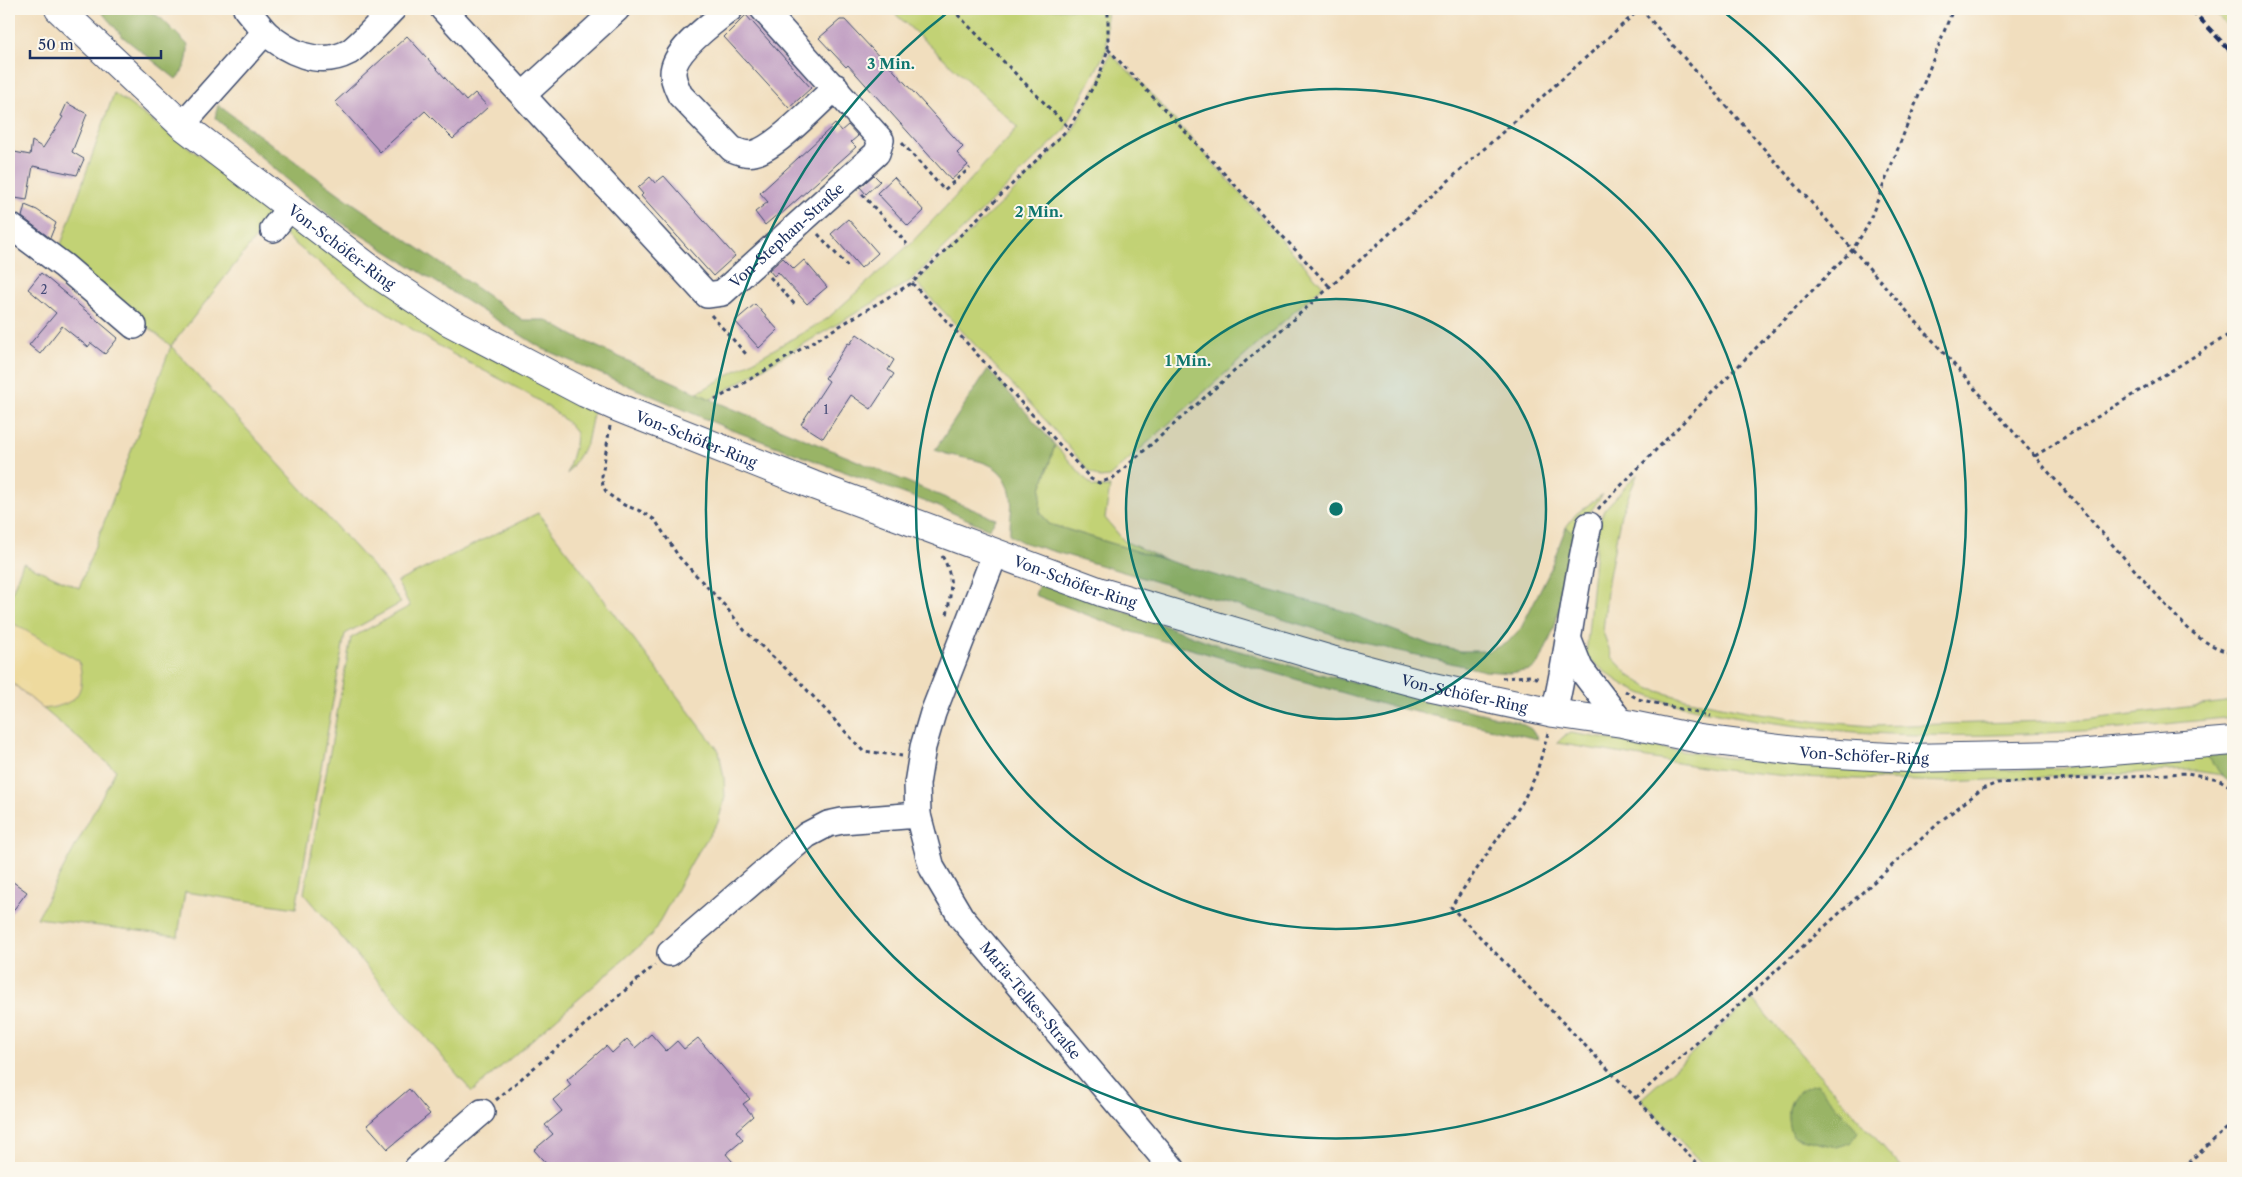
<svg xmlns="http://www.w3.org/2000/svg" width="2242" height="1177" font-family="'Libre Caslon Text',serif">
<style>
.green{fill:#c2d274;stroke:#6e8069}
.forest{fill:#99b466;stroke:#5a7262}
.sand{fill:#eeda9e;stroke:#84847e}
.building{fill:#c09ec2}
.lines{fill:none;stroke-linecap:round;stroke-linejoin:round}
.minor-casing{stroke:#3b496c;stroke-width:28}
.major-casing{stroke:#3b496c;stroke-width:30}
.path{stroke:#3b496c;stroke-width:3;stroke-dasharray:4 4;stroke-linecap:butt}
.minor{stroke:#fff;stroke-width:25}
.major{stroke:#fff;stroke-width:28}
.rail{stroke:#1b2f5e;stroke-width:4;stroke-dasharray:8 4;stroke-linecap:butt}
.ring{fill:none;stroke:#0f766e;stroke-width:2.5}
.labels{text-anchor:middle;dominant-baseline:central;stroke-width:4;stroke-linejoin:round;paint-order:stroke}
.number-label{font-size:12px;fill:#444b77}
.street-label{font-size:15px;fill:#1b2f5e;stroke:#fbf7ec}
.centre{fill:#0f766e;stroke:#fbf7ec;stroke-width:2.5}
.ring-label{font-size:15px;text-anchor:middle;font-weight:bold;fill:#0f766e;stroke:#fbf7ec;stroke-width:4;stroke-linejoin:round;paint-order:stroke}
</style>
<rect width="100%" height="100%" fill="#fbf7ec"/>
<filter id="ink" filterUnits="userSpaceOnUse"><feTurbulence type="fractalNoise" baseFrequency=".02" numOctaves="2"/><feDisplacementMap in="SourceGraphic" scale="10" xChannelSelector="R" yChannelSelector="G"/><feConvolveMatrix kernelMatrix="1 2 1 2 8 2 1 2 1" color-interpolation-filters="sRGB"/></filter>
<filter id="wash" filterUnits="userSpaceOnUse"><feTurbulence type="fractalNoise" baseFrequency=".0096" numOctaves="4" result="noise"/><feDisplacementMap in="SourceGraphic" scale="20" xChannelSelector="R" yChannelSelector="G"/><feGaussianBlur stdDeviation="1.12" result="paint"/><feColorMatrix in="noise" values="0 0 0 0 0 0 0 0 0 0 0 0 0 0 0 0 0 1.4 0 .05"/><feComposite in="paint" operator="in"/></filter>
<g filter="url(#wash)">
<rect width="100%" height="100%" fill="#f1debe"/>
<path class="green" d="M890 9H1106L1107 49 1064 131 910 281 711 399 697 393 827 319 912 242 954 198 1018 127Z
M2211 9H2220L2233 23V46L2225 37 2231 30Z
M1110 53 1146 88 1323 286 1109 477 1100 478 1090 472 1049 424 916 282 1010 195 1071 133 1099 81Z
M114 93 273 209 265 226 171 346 384 579 401 603 345 634 296 908 185 892 178 936 37 918 116 770 9 680V600L23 563 79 588 171 346 58 253Z
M292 224 594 409 587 443 567 474 575 445 576 433C552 399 483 373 446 350 388 316 333 276 282 233Z
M1055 445 1093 487H1110L1105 518 1124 541 1166 560 1049 524 1040 512 1041 489Z
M1638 473 1621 514 1608 581 1603 632 1612 657 1630 676 1651 689 1685 699 1747 711 1812 721 1872 726 2085 720 2233 701V717C2068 735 1898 748 1734 716 1699 709 1660 704 1628 687 1613 679 1599 667 1586 656L1598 526 1604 510Z
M1603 494 1585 519 1579 537 1566 527 1576 514Z
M538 513 719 751 724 779 725 797 718 822 693 860 652 935 472 1092 304 893 351 638 410 606 397 582Z
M1570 733C1634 743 1697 755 1761 762 1908 778 2058 771 2206 756L2222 775 2189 770 1949 782 1798 777 1714 769 1557 743 1563 737Z
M1752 999 1902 1168H1706L1641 1099Z"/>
<path class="forest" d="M99 9H147L162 19 188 45C188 60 186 68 176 79L123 37Z
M218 105 341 195 523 320H546L574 336 719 403 996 519 989 529 937 506 729 429 543 349 329 215 215 118Z
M988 369 1055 445 1041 489 1040 512 1049 524 1214 575 1341 610 1431 645 1460 651H1488L1507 643 1521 628 1549 572 1566 527 1579 537 1554 629 1540 662 1531 670 1510 673 1485 671 1356 641 1022 542 1010 535C1009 523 1013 510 1011 497 1005 453 964 463 935 450Z
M1040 581 1215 644 1316 673 1518 722 1531 729 1538 739 1389 706 1132 632 1035 595Z
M2233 753V784L2222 775 2206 756Z
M1817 1084 1858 1131 1852 1142 1836 1147 1793 1137C1784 1111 1788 1090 1817 1084Z"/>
<path class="sand" d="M9 621 79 661C87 695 75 705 43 709L9 680Z"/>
<g id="blocks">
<path class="building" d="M746 15 811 88 789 108 724 37Z
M840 20H845L886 64 887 63 963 147 957 153 968 165 951 180 848 65 846 67 819 38Z
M407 36 466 101 475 93 488 107 453 139 425 111 380 152 335 102Z
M67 103 87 114 72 152 84 159 77 175 33 166 27 200 9 197V151L30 155 32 141 43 148 63 117 61 116Z
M835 124 841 131 848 125 858 136 851 142 856 147 779 216 778 214 765 225 755 212 768 202 760 193Z
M874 175 880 181 866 194 860 187Z
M664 176 735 256 713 276 641 196 643 194 638 188 650 177 655 183Z
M894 177 924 211 908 226 877 193Z
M25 205 37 210 56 223 50 238 22 217Z
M848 219 878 253 861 268 831 234Z
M783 258 794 269 804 260 827 287 807 304 778 272 774 276 769 270Z
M41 273 118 338 105 354 91 343 88 347 62 326 40 354 29 345 56 313 28 289Z
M755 304 778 330 759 348 735 321Z
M857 334 894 360 888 370 894 374 871 409 851 395 823 438 801 424 829 381 825 378 848 343 850 344Z
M9 879 27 892 9 916Z
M651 1034 666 1051 677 1041 684 1049 698 1038 750 1099 743 1104 753 1116 736 1131 743 1140 726 1154 738 1168H550L534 1150 553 1134 545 1125 562 1111 553 1100 571 1085 567 1080 606 1046 612 1053 627 1039 635 1048Z
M409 1089 430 1114 388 1149 367 1125Z"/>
</g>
</g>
<g filter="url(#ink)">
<use href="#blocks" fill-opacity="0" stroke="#3b496c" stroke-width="1"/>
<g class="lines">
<g class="minor-casing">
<g id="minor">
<path id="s1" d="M443 9 707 295 722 293 877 153 881 140 763 9"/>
<path d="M730 9C714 22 673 50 673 73 673 81 677 88 680 95L732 149C739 152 747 155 754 153 775 149 818 103 836 87"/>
<path d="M265 32C287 52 319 68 349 52 359 46 383 19 393 9"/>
<path d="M523 95 617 9"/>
<path d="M182 125 265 32 246 9"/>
<path d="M9 225 64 266 134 326"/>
<path d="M273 229 290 207"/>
<path id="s2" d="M995 554 933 713 923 747 917 784 918 815 932 868 961 917 1172 1168"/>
<path d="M1568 638 1580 668 1622 723"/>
<path d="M1554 713C1569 651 1574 587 1589 525"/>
<path d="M670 953 807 835 828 824 842 821 918 815"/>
<path d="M417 1168 482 1112"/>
</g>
</g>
<g class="major-casing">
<g id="major">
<path id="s3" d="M59 9 182 125 380 276 448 321 585 393 619 408 813 485 1101 592 1331 660 1428 686 1554 713 1622 723 1700 739 1804 752 1907 758 2063 755 2233 741"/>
</g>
</g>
<path class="path" d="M9 9H15
M952 9 1069 128 1099 77 1108 49V9
M1641 9 2170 610C2193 634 2201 643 2233 654
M1108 49 1330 287
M902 143 944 190 970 168
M862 194 907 244
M818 234 848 267
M770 277 796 306
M912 283 1091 479 1099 483 1113 478 1330 287 1640 9
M711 315 746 354
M715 400 912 283 1069 128
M610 426 602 476 603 487 608 494 624 505 643 512 655 520 679 557 725 606 745 631 798 680 863 751 902 756
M2035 456 2233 332
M1598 509 1853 249 1867 227 1953 9
M942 556C954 575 951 594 947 615
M1502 678 1530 676 1540 679
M1625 691 1638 699 1710 716
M1548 733 1536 775 1522 803 1451 907 1636 1098 1701 1168
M1636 1098 1942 820 1982 789 1997 783 2187 773 2218 779 2233 788
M496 1100 655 965
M2182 1168 2233 1123"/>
<use href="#minor" class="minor"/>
<use href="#major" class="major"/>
<path class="rail" d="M2191 9 2233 54"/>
</g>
</g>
<circle cx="1336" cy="509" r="210" fill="#0f766e" fill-opacity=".12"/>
<g class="ring">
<circle cx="1336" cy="509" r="210"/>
<circle cx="1336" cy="509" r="420"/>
<path d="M1720 9A630 630 0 1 1 952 9"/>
</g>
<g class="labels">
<g class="number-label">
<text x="44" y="289">2</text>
<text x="826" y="409">1</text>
</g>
<g class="street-label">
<text stroke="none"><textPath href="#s1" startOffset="491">Von-Stephan-Straße</textPath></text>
<text stroke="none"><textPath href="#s3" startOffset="370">Von-Schöfer-Ring</textPath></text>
<text stroke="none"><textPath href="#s3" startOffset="775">Von-Schöfer-Ring</textPath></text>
<text stroke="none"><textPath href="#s3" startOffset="1180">Von-Schöfer-Ring</textPath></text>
<text stroke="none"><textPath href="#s3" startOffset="1585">Von-Schöfer-Ring</textPath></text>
<text stroke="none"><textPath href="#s3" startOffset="1990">Von-Schöfer-Ring</textPath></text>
<text stroke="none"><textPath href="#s2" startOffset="495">Maria-Telkes-Straße</textPath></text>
</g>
</g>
<circle cx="1336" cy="509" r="8" class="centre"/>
<g class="ring-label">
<text x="891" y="69">3 Min.</text>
<text x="1039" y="217">2 Min.</text>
<text x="1188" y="366">1 Min.</text>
</g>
<rect width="2242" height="1177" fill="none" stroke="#fbf7ec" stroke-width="30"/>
<path d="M30 50v8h131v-8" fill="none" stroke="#1b2f5e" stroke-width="2.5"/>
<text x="38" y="50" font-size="15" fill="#1b2f5e" stroke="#fbf7ec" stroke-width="4" paint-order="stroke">50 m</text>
</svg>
